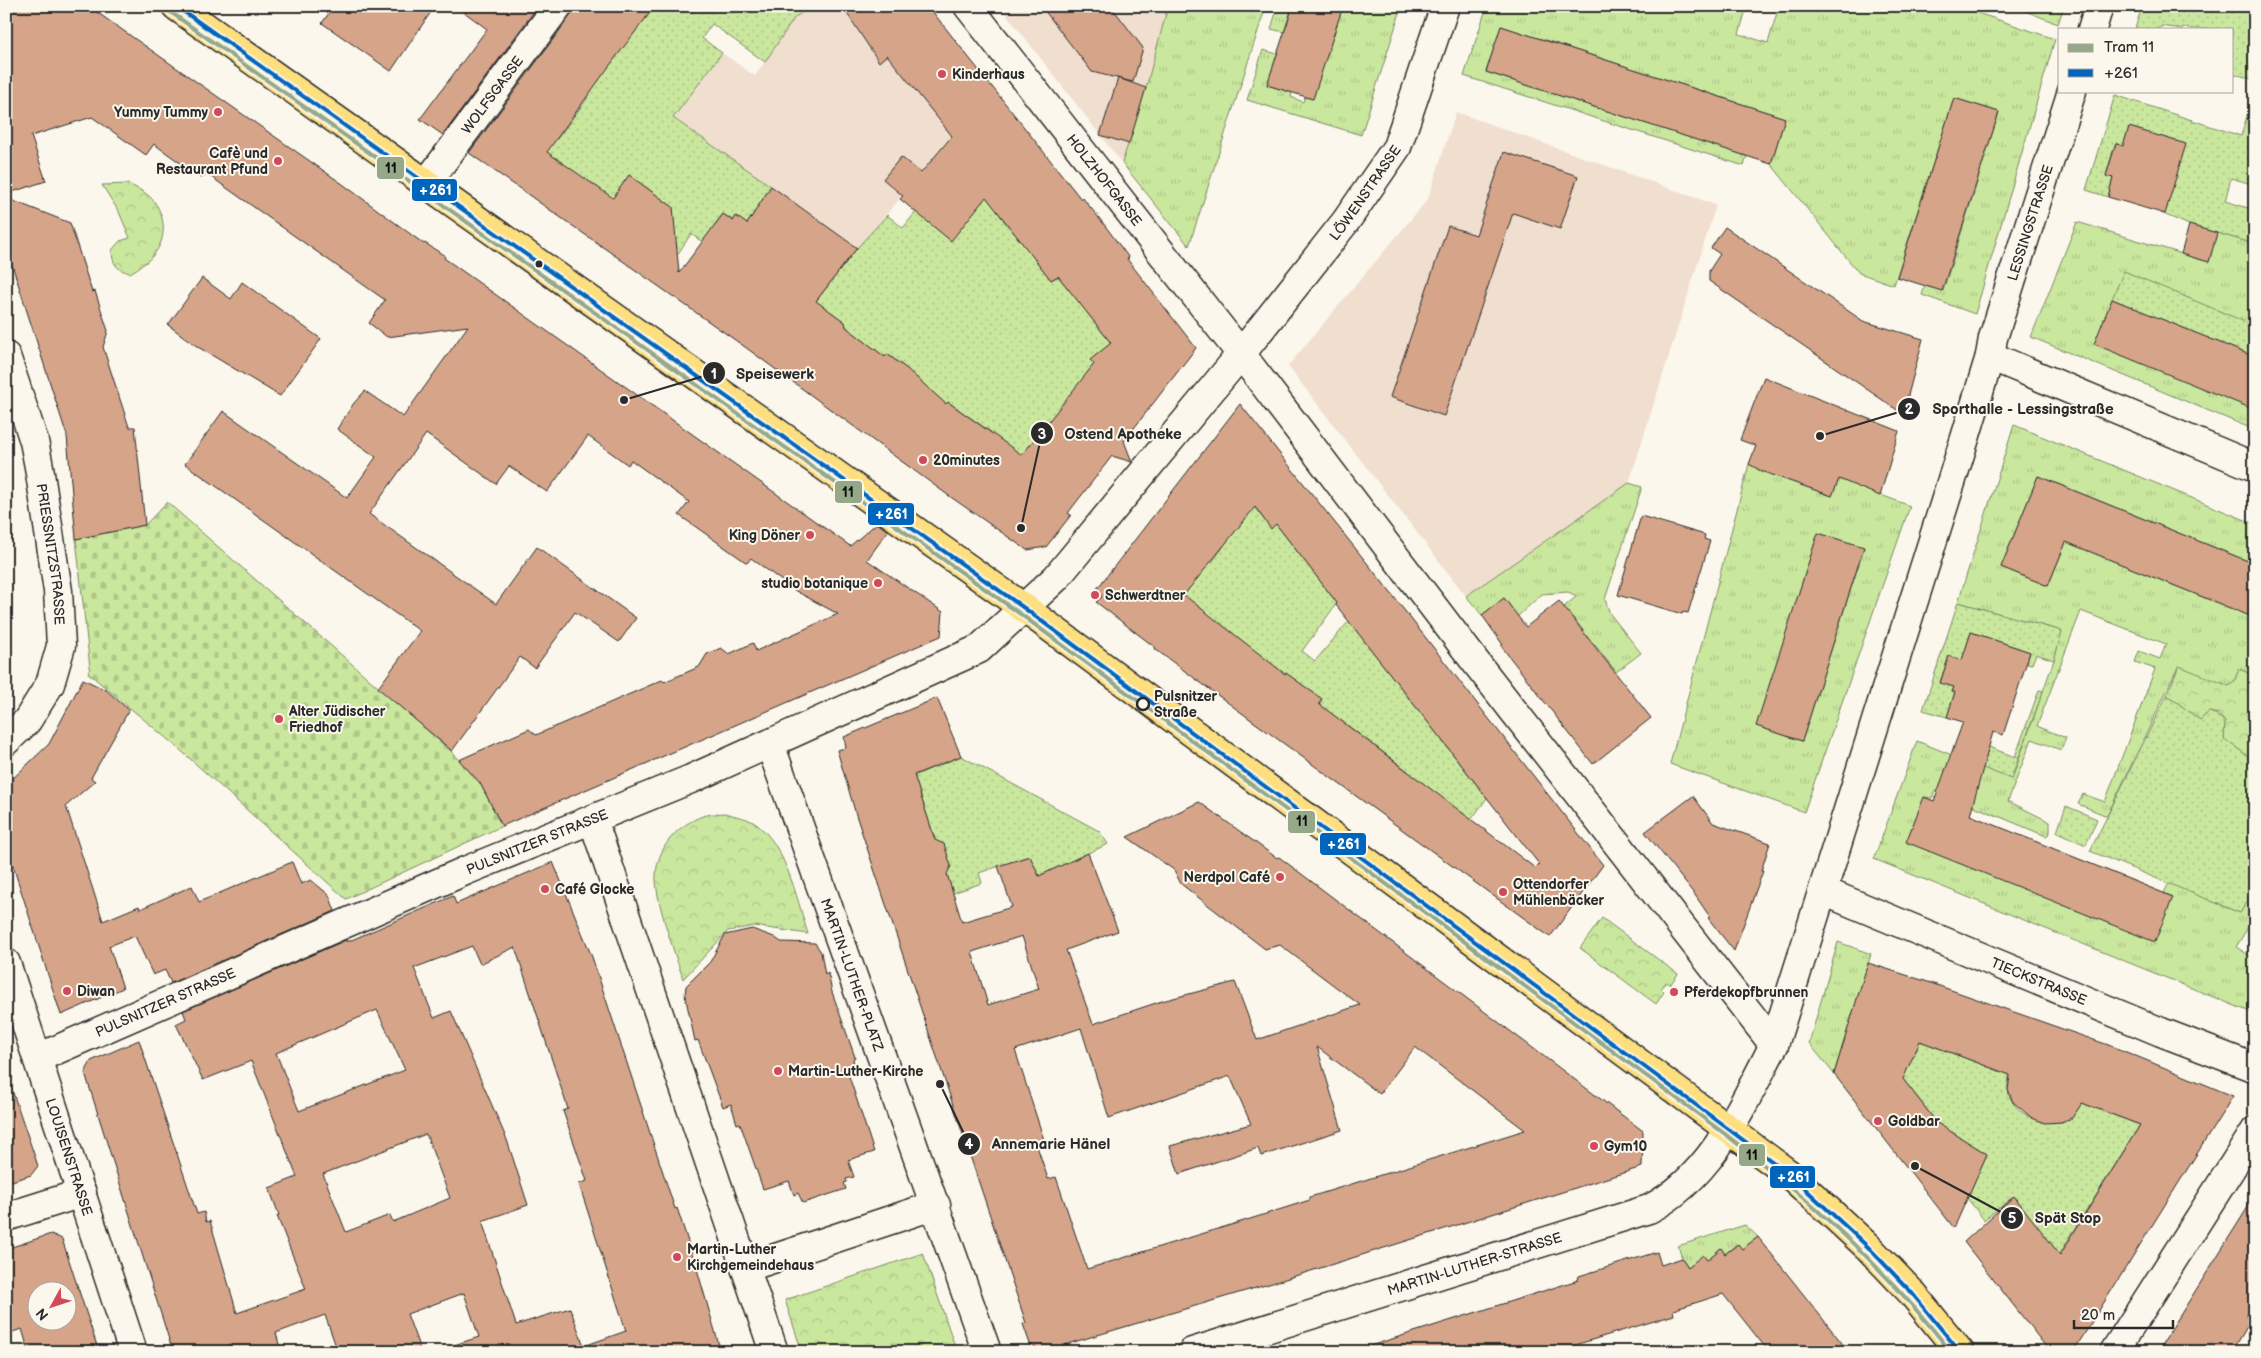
<svg xmlns="http://www.w3.org/2000/svg" width="2261" height="1358" font-family="'Balsamiq Sans',sans-serif">
<style>
.built{fill:#f0dece}
.grass{fill:url(#grass-tufts);stroke:#7a8964;fill-rule:evenodd}
.cemetery{fill:url(#cemetery-stones);stroke:#7a8964}
.park{fill:url(#park-crowns);stroke:#7a8964}
.garden{fill:url(#garden-dots);stroke:#7a8964}
.building{fill:#d6a589;stroke:#2b2b2b;fill-rule:evenodd}
.lines{fill:none;stroke-linecap:round;stroke-linejoin:round}
.minor-casing{stroke:#2b2b2b;stroke-width:31}
.major-casing{stroke:#2b2b2b;stroke-width:31}
.minor{stroke:#fbf7ec;stroke-width:28}
.major{stroke:#fedf80;stroke-width:28}
.bus-1-casing{stroke:#fbf7ec;stroke-width:8}
.bus-1{stroke:#0065bd;stroke-width:4}
.tram-1-casing{stroke:#fbf7ec;stroke-width:8}
.tram-1{stroke:#95a887;stroke-width:4}
.poi-dot{fill:#d1495b;stroke:#fbf7ec;stroke-width:2}
.bus-dot{fill:#2b2b2b;stroke:#fbf7ec;stroke-width:2}
.stop-dot{fill:#fbf7ec;stroke:#2b2b2b;stroke-width:2.5}
.labels{text-anchor:middle;dominant-baseline:central;stroke-width:4;stroke-linejoin:round;paint-order:stroke}
.poi-label{font-size:14px;font-weight:bold;fill:#2b2b2b;stroke:#fbf7ec;text-anchor:start}
.street-label{font-size:14px;fill:#2b2b2b;stroke:#fbf7ec}
.stop-label{font-size:14px;font-weight:bold;fill:#2b2b2b;stroke:#fbf7ec;text-anchor:start}
.leader{fill:none;stroke:#2b2b2b;stroke-width:2}
.callout-dot{fill:#2b2b2b;stroke:#fbf7ec;stroke-width:2}
.mark-label{font-size:15px;text-anchor:middle;font-weight:bold;fill:#fff}
.callout-label{font-size:15px;text-anchor:middle;font-weight:bold;fill:#2b2b2b;stroke:#fbf7ec;stroke-width:4;stroke-linejoin:round;paint-order:stroke}
.line-badge{stroke:#fbf7ec;stroke-width:2}
.badge-label{font-size:14px;text-anchor:middle;font-weight:bold;fill:#fff}
.pale-badge-label{font-size:14px;text-anchor:middle;font-weight:bold;fill:#111}
</style>
<defs>
<pattern id="grass-tufts" width="24" height="20" patternUnits="userSpaceOnUse" patternTransform="scale(1.25)"><rect width="24" height="20" fill="#cae79e"/><path d="M3 7l-1-3M5 7V3M7 7l1-3M15 17l-1-3M17 17v-4M19 17l1-3" fill="none" stroke="#aec688"/></pattern>
<pattern id="cemetery-stones" width="16" height="16" patternUnits="userSpaceOnUse" patternTransform="scale(1.25)"><rect width="16" height="16" fill="#cae79e"/><path d="M2 7V4a2 2 0 0 1 4 0v3zM10 15v-3a2 2 0 0 1 4 0v3z" fill="#aec688"/></pattern>
<pattern id="park-crowns" width="20" height="18" patternUnits="userSpaceOnUse" patternTransform="scale(1.25)"><rect width="20" height="18" fill="#cae79e"/><path d="M2 6a3 3 0 1 1 6 0M12 15a3 3 0 1 1 6 0" fill="none" stroke="#aec688"/></pattern>
<pattern id="garden-dots" width="8" height="8" patternUnits="userSpaceOnUse" patternTransform="scale(1.25)"><rect width="8" height="8" fill="#cae79e"/><path d="M2 2h.1M6 6h.1" fill="none" stroke="#aec688" stroke-width="1.8" stroke-linecap="round"/></pattern>
</defs>
<rect width="100%" height="100%" fill="#fbf7ec"/>
<filter id="ink" filterUnits="userSpaceOnUse"><feTurbulence type="fractalNoise" baseFrequency=".02" numOctaves="2"/><feDisplacementMap in="SourceGraphic" scale="10" xChannelSelector="R" yChannelSelector="G"/><feConvolveMatrix kernelMatrix="1 2 1 2 8 2 1 2 1" color-interpolation-filters="sRGB"/></filter>
<g filter="url(#ink)">
<path class="built" d="M813 6H841L878 61 887 55 952 135 921 173 901 157 883 179 903 195 857 248 673 118 722 53 755 76 795 17Z
M1000 6H1168L1146 88 1122 163Z
M1456 112 1716 205 1629 483 1466 596 1288 366 1428 199Z"/>
<path class="grass" d="M1168 6H1266L1189 246 1122 163 1146 88Z
M1278 6H1292L1284 32 1271 29Z
M1343 6H1402L1361 135 1247 100 1263 50 1277 54 1267 85 1292 93 1291 97 1303 102 1305 97 1312 99Z
M1487 6H1747L1739 34 1768 43 1779 6H1957L2055 39 1975 314 1922 295 1925 286 1943 291 1999 112 1954 98 1894 285 1859 273 1771 164 1785 118 1501 26 1486 72 1747 156 1744 166 1464 76Z
M2013 6H2064L2058 24Z
M2077 222 2209 262 2217 233 2255 244V430L2031 337Z
M2014 425 2255 524V564L2038 476 2001 567 2048 586 2066 542 2255 618V676L2239 669 2234 682 2229 686 2178 667 2107 816 2078 804 2083 794 2105 802 2155 669 2135 662 2139 651 2160 659 2166 644 2081 611 2037 726 2066 738 2061 750 2032 739 2008 801 2050 822V833L2046 836 1935 790 1932 798 1924 797 2173 897 2164 893 2169 883 2240 913 2255 890V916L2236 947 2255 959V1014L1874 859 1917 741 2012 779 2054 660 2062 631 1958 602Z
M1749 464 1761 471 1832 496 1839 479 1910 506 1804 812 1670 764ZM1818 533 1864 548 1802 741 1757 726Z
M1629 483 1642 487 1605 599 1610 614 1641 653 1616 672 1595 645 1587 651 1576 638 1584 631 1564 607 1577 596 1568 592 1542 594 1497 635 1491 628 1513 610 1504 598 1482 615 1466 596Z
M1838 942 1871 954 1834 1074 1809 1043Z
M1745 1225 1758 1237 1742 1249 1737 1244 1725 1254 1721 1248 1707 1260 1703 1256 1688 1267 1682 1258 1678 1246Z"/>
<path class="cemetery" d="M167 502 451 751 480 783 502 826 346 899 178 748 88 673 90 668 76 539 145 525Z"/>
<path class="park" d="M129 184C135 188 144 191 149 196 164 210 168 233 157 250 151 260 140 267 130 273 117 270 112 264 112 250L120 241 130 238 119 212 102 185Z
M2179 666 2229 686 2234 682 2239 669 2255 676V761L2224 739 2225 722 2218 714 2209 712 2200 720 2167 695Z
M724 813C732 815 740 817 747 819 784 834 797 900 808 934L754 926 728 931 683 979C675 953 654 898 656 874 658 848 675 828 698 818 705 814 716 814 724 813Z
M1602 918 1678 974 1670 985 1666 982 1661 989 1664 992 1656 1004 1580 948Z
M923 1253 957 1352H802L785 1300Z"/>
<path class="garden" d="M655 6H813L795 17 765 62 712 24 702 38 722 53 673 118 771 186 747 224 736 217 733 220 723 214 712 228 708 246 691 234 675 258 663 250 675 230 666 223 673 213V207L629 175 611 202 587 186 590 182 540 154 557 139 587 99 577 91 622 48Z
M2142 6H2229L2255 15V80L2232 73V29H2188L2183 27 2182 29 2161 26 2160 29H2135Z
M2255 89V185L2231 178 2225 201 2255 210V244L2189 225 2161 213 2182 143 2129 127 2123 146 2115 144 2106 175 2113 178 2108 197 2086 190 2115 95 2241 136Z
M970 145 951 240 991 189 1002 203 996 210 1008 226 1016 221 1037 262 1051 280 1059 276 1111 343 1091 360 1103 373 1019 481 985 441 991 432 948 402 942 410 909 371 888 354 885 357 846 327 845 322 832 313 828 314 810 309 857 248 887 215 903 228Z
M2124 271 2255 326V357L2112 299Z
M1247 498 1271 528 1276 524 1337 603 1302 651 1315 661 1349 621 1487 798 1471 820 1407 773 1408 771 1342 721 1316 708 1322 699 1286 673 1284 674 1183 595 1186 592 1177 584 1201 554 1212 562 1224 546 1214 538Z
M1958 602 2062 631 2054 660 2036 654 2032 664 2027 663 2030 652 1971 632 1962 660 1949 656 1940 682 1954 687 1952 691 1955 692 1947 717 1923 710Z
M2039 690 2043 691 2011 779 1983 768 1986 756 1978 753 1981 744 2015 757Z
M2167 695 2200 720 2209 712 2215 714 2225 722 2224 739 2255 761V890L2240 913 2090 851Z
M961 756 1099 831 1108 844 1039 876 1029 856 979 873 982 883 953 893 915 779 916 775Z
M2066 806 2097 819 2086 845 2057 832Z
M1891 1030 2010 1075C2009 1079 2007 1086 2008 1090 2011 1115 2050 1131 2071 1118 2075 1115 2079 1107 2082 1103L2140 1125 2057 1258 2014 1196 1984 1220 1967 1198 1987 1154 1937 1123 1903 1079Z"/>
<path class="building" d="M6 6H88L344 185 424 244 425 243 445 256 444 258 850 546 877 523 888 531 867 560 943 612 941 636 502 826 480 783 459 760 529 729 536 735 662 680 664 682 699 667 707 654 721 648 729 654 753 643 756 651 838 614 794 590 751 558 747 563 679 515 689 502 631 460 628 465 588 436 547 492 509 466 496 484 426 434 369 514 496 604 537 547 636 618 619 642 575 612 535 668 520 657 452 751 378 688 420 631 185 464 223 411 347 498 376 457 337 429 354 403 365 391 403 417 468 326 387 337 369 323 385 300 207 174 200 177 154 144 146 155 92 117 31 136 46 181 6 194Z
M334 6H435L391 71 322 23Z
M456 6H538L443 135 420 119 487 29Z
M573 6H655L610 65 547 152 613 198 629 175 673 207 679 273 723 214 733 221 736 216 747 224 771 186 857 248 816 301 845 322 846 327 885 357 887 354 907 369 946 404 948 402 1022 455 1094 364 1090 360 1111 343 1058 276 1051 280 986 197 951 241 900 199 903 196 883 179 901 157 921 173 952 136 887 55 879 62 842 6H928L1081 199 1082 197 1103 223 1129 258 1127 259 1196 348 1124 441 1132 462 1112 456 1068 513 1071 515 1046 547 1027 550 945 493 745 347 469 153 571 15Z
M1041 6H1111L1143 48 1133 82 1092 72Z
M1293 6H1343L1313 99 1267 85Z
M1501 26 1785 118 1771 164 1486 72Z
M1118 78 1146 88 1129 144 1100 135Z
M1954 98 1999 112 1942 291 1897 277Z
M2129 127 2186 144 2165 214 2108 197 2113 178 2106 176 2116 143 2123 146Z
M1504 152 1578 176 1560 229 1513 213 1444 416 1390 397 1448 226 1476 235Z
M6 198 70 223 92 292 95 291 108 331 103 347 129 427H135L145 525 76 539 67 436 6 246Z
M2189 225 2217 233 2209 262 2181 254Z
M1725 227 1863 321 1923 339 1903 414 1709 281V271L1720 254 1711 248Z
M202 278 231 299 242 282 321 339 280 396 198 347 168 325Z
M2112 299 2255 357V410L2094 344Z
M1764 377 1899 431 1880 496 1839 479 1832 496 1761 471 1749 464 1756 446 1740 440Z
M1240 404 1383 583 1603 865 1550 937 1250 719 1155 649 1156 648 1096 602 1102 597 1096 590ZM1255 507 1271 529 1276 524 1337 603 1336 605 1539 864 1535 868 1319 704 1322 699 1286 673 1285 674 1184 595Z
M2038 476 2255 564V618L2066 542 2048 586 2001 567Z
M1641 516 1705 535 1704 539 1710 541 1688 613 1683 612 1682 614 1618 595Z
M1818 533 1864 547 1802 741 1756 726Z
M1504 598 1526 627 1559 601 1651 718 1593 764 1501 646 1503 645 1482 615Z
M1971 632 2030 652 2003 735 1993 732 1970 815 2173 897 2155 942 1906 842 1924 797 1934 801 1963 722 1947 717 1955 692H1952L1954 687 1940 683 1949 656 1962 660Z
M83 679 106 690 129 710 91 778 95 781 66 806 103 921 139 906 140 909 192 886 199 902 292 862 301 884 311 880 329 895 335 911 171 983 165 970 153 975 135 936 109 946 123 988 61 1015 6 844V785L49 744Z
M937 698 961 756 914 775 935 840 944 844 951 866 947 874 962 922 1012 907 998 866 1030 856 1039 876 1088 853 1118 931 1066 950 1093 1024 1162 1001 1235 982 1257 1040 1360 1005 1280 945 1265 949 1181 884 1174 870 1127 837 1199 802 1277 858 1279 857 1643 1131 1642 1167 1279 1281 1064 1345V1347L1050 1352H1043L1030 1344 1023 1324 1026 1323 857 818 837 750 846 748 844 737ZM1022 936 1039 989 988 1005 972 952ZM1081 1028 1109 1118 1230 1076 1251 1124 1170 1146 1179 1174 1258 1148 1261 1156 1342 1130 1317 1047 1380 1094 1415 1047 1525 1130 1310 1197V1200L1247 1220 1087 1269 1056 1177 1048 1179 1036 1143 1044 1140 1015 1050Z
M1693 796 1713 823 1770 843 1761 871H1763L1734 951 1708 918 1710 917 1695 895 1645 832Z
M553 862 592 957 675 1209 677 1208 697 1269 721 1352H452L451 1346 479 1337 464 1293 407 1314 421 1352H338L325 1315 276 1333 281 1352H173L85 1073 91 1061 139 1040 197 1214 204 1212 206 1222 210 1221 237 1313 306 1289 277 1216 279 1215 269 1188 297 1177 251 1061 203 1080 176 1024 186 1019 183 1011 346 940 347 942 453 896 456 904ZM472 946 480 964 515 947 568 1109 563 1111 587 1181 579 1184 626 1331 584 1346 570 1308 516 1325 482 1221 528 1205 507 1140 451 1011 434 1018 414 968ZM377 1010 405 1070 299 1111 276 1053ZM426 1134 450 1198 393 1222 390 1215 346 1232 323 1174Z
M752 929 774 937 781 942 815 943 821 952 825 975 828 973 832 992 855 1057 853 1059 854 1064 846 1067 874 1152 848 1160 854 1177 846 1179 847 1182 844 1183 846 1189 803 1203 798 1193 794 1195 789 1181 763 1189 740 1123 737 1124 731 1104 723 1107 698 1040 695 1041 685 995 686 986 710 962 725 935Z
M1868 963 1928 982 2114 1047 2233 1096 2073 1352H2050L1964 1242 2014 1196 2060 1255 2140 1125 2082 1103 2072 1118 2061 1122 2045 1123 2032 1118 2013 1102 2008 1090 2010 1075 1920 1041 1903 1079 1937 1123 1987 1154 1954 1228 1834 1074Z
M11 1087 38 1166 31 1175 6 1183V1088Z
M2255 1196V1302L2246 1316 2251 1320 2232 1352H2157Z
M51 1234 62 1239 99 1352H29L22 1329 6 1334V1249ZM38 1290H68V1320H38Z
M1758 1237 1849 1352H1769L1723 1294 1673 1310 1674 1315 1575 1345 1577 1352H1371L1370 1346 1578 1280 1579 1276 1657 1252 1661 1265 1682 1258 1688 1267 1703 1255 1707 1260 1721 1248 1725 1254 1738 1244 1742 1249Z"/>
<g class="lines">
<g class="minor-casing">
<g id="minor">
<path id="s1" d="M968 6 1241 354 1474 660 1774 1045"/>
<path d="M2092 29 2099 6"/>
<path id="s2" d="M426 184 558 6"/>
<path id="s3" d="M6 356 34 441 39 467 58 591 61 646 50 684 27 721 6 741"/>
<path d="M1990 356 2255 467"/>
<path id="s4" d="M770 744 987 1352"/>
<path d="M593 820 774 1352"/>
<path id="s5" d="M1823 891 2161 1032 2255 1068"/>
<path id="s6" d="M6 963 133 1352"/>
<path id="s7" d="M38 1058 465 871 691 779 979 649 1056 578 1241 354 1346 221 1397 147 1445 6"/>
<path d="M6 1217 82 1193"/>
<path d="M745 1268 936 1205"/>
<path id="s8" d="M1192 1352 1649 1209C1712 1177 1743 1104 1774 1045L1966 435 1990 356 1993 338 2072 91"/>
<path d="M2114 1352 2255 1131"/>
</g>
</g>
<g class="major-casing">
<path id="major" d="M176 6 1024 608 1789 1174 1868 1247 1911 1292 1960 1352"/>
</g>
<use href="#minor" class="minor"/>
<use href="#major" class="major"/>
<g class="bus-1-casing">
<path id="bus-1" d="M176 6 1024 608 1789 1174 1868 1247 1911 1292 1960 1352"/>
</g>
<use href="#bus-1" class="bus-1"/>
<g class="tram-1-casing">
<path id="tram-1" d="M162 6 1019 613 1725 1134C1811 1201 1884 1266 1951 1352"/>
</g>
<use href="#tram-1" class="tram-1"/>
</g>
</g>
<g class="poi-dot">
<circle cx="942" cy="74" r="5"/>
<circle cx="218" cy="112" r="5"/>
<circle cx="278" cy="161" r="5"/>
<circle cx="923" cy="460" r="5"/>
<circle cx="810" cy="535" r="5"/>
<circle cx="878" cy="583" r="5"/>
<circle cx="1095" cy="595" r="5"/>
<circle cx="279" cy="719" r="5"/>
<circle cx="1280" cy="877" r="5"/>
<circle cx="545" cy="889" r="5"/>
<circle cx="1503" cy="892" r="5"/>
<circle cx="67" cy="991" r="5"/>
<circle cx="1674" cy="992" r="5"/>
<circle cx="778" cy="1071" r="5"/>
<circle cx="1878" cy="1121" r="5"/>
<circle cx="1594" cy="1146" r="5"/>
<circle cx="677" cy="1257" r="5"/>
</g>
<circle class="bus-dot" cx="539" cy="264" r="4.5"/>
<circle class="stop-dot" cx="1143" cy="704" r="6"/>
<g class="labels">
<g class="poi-label">
<text x="952" y="74">Kinderhaus</text>
<text x="208" y="112" text-anchor="end">Yummy Tummy</text>
<text x="268" y="153" text-anchor="end">Cafè und<tspan x="268" dy="16">Restaurant Pfund</tspan></text>
<text x="933" y="460">20minutes</text>
<text x="800" y="535" text-anchor="end">King Döner</text>
<text x="868" y="583" text-anchor="end">studio botanique</text>
<text x="1105" y="595">Schwerdtner</text>
<text x="289" y="711">Alter Jüdischer<tspan x="289" dy="16">Friedhof</tspan></text>
<text x="1270" y="877" text-anchor="end">Nerdpol Café</text>
<text x="1513" y="884">Ottendorfer<tspan x="1513" dy="16">Mühlenbäcker</tspan></text>
<text x="555" y="889">Café Glocke</text>
<text x="77" y="991">Diwan</text>
<text x="1684" y="992">Pferdekopfbrunnen</text>
<text x="788" y="1071">Martin-Luther-Kirche</text>
<text x="1888" y="1121">Goldbar</text>
<text x="1604" y="1146">Gym10</text>
<text x="687" y="1249">Martin-Luther<tspan x="687" dy="16">Kirchgemeindehaus</tspan></text>
</g>
<g class="street-label">
<text stroke="none"><textPath href="#s2" startOffset="111">WOLFSGASSE</textPath></text>
<text stroke="none"><textPath href="#s1" startOffset="221">HOLZHOFGASSE</textPath></text>
<text stroke="none"><textPath href="#s7" startOffset="1625">LÖWENSTRASSE</textPath></text>
<text stroke="none"><textPath href="#s8" startOffset="1550">LESSINGSTRASSE</textPath></text>
<text stroke="none"><textPath href="#s3" startOffset="204">PRIESSNITZSTRASSE</textPath></text>
<text stroke="none"><textPath href="#s7" startOffset="544">PULSNITZER STRASSE</textPath></text>
<text stroke="none"><textPath href="#s4" startOffset="245">MARTIN-LUTHER-PLATZ</textPath></text>
<text stroke="none"><textPath href="#s5" startOffset="234">TIECKSTRASSE</textPath></text>
<text stroke="none"><textPath href="#s7" startOffset="139">PULSNITZER STRASSE</textPath></text>
<text stroke="none"><textPath href="#s6" startOffset="204">LOUISENSTRASSE</textPath></text>
<text stroke="none"><textPath href="#s8" startOffset="296">MARTIN-LUTHER-STRASSE</textPath></text>
</g>
<g class="stop-label">
<text x="1154" y="696">Pulsnitzer<tspan x="1154" dy="16">Straße</tspan></text>
</g>
</g>
<path class="leader" d="M624 400L714 373M1820 436L1909 409M1021 528L1042 433M940 1084L969 1144M1915 1166L2012 1218"/>
<g class="callout-dot">
<circle cx="624" cy="400" r="5"/>
<circle cx="1820" cy="436" r="5"/>
<circle cx="1021" cy="528" r="5"/>
<circle cx="940" cy="1084" r="5"/>
<circle cx="1915" cy="1166" r="5"/>
<circle cx="714" cy="373" r="12"/>
<circle cx="1909" cy="409" r="12"/>
<circle cx="1042" cy="433" r="12"/>
<circle cx="969" cy="1144" r="12"/>
<circle cx="2012" cy="1218" r="12"/>
</g>
<g class="mark-label">
<text x="714" y="379">1</text>
<text x="1909" y="414">2</text>
<text x="1042" y="439">3</text>
<text x="969" y="1149">4</text>
<text x="2012" y="1223">5</text>
</g>
<g class="callout-label">
<text x="775" y="379">Speisewerk</text>
<text x="2023" y="414">Sporthalle - Lessingstraße</text>
<text x="1123" y="439">Ostend Apotheke</text>
<text x="1051" y="1149">Annemarie Hänel</text>
<text x="2068" y="1223">Spät Stop</text>
</g>
<g class="line-badge">
<rect x="376" y="156" width="29" height="24" rx="5" fill="#95a887"/>
<rect x="411" y="178" width="47" height="24" rx="5" fill="#0065bd"/>
<rect x="834" y="480" width="29" height="24" rx="5" fill="#95a887"/>
<rect x="867" y="502" width="48" height="24" rx="5" fill="#0065bd"/>
<rect x="1287" y="810" width="29" height="24" rx="5" fill="#95a887"/>
<rect x="1319" y="832" width="48" height="24" rx="5" fill="#0065bd"/>
<rect x="1738" y="1143" width="28" height="24" rx="5" fill="#95a887"/>
<rect x="1769" y="1165" width="47" height="24" rx="5" fill="#0065bd"/>
</g>
<g class="badge-label">
<text x="435" y="195">+261</text>
<text x="891" y="519">+261</text>
<text x="1343" y="849">+261</text>
<text x="1793" y="1182">+261</text>
</g>
<g class="pale-badge-label">
<text x="391" y="173">11</text>
<text x="848" y="497">11</text>
<text x="1302" y="826">11</text>
<text x="1752" y="1160">11</text>
</g>
<rect width="2261" height="1358" fill="none" stroke="#fbf7ec" stroke-width="25"/>
<rect x="12" y="12" width="2236" height="1333" fill="none" stroke="#2b2b2b" stroke-width="2" filter="url(#ink)"/>
<rect x="2058" y="28" width="175" height="65" fill="#fbf7ec" stroke="#a8a59f"/>
<rect x="2068" y="44" width="25" height="8" fill="#95a887" stroke="#a8a59f"/>
<text x="2104" y="52" font-size="15" fill="#2b2b2b">Tram 11</text>
<rect x="2068" y="69" width="25" height="8" fill="#0065bd" stroke="#a8a59f"/>
<text x="2104" y="78" font-size="15" fill="#2b2b2b">+261</text>
<g transform="translate(52 1306) rotate(230)"><circle r="24" fill="#fbf7ec" stroke="#a8a59f"/>
<path d="M0-4L9 19L0 12L-9 19Z" fill="#d1495b"/>
<text y="-8" font-size="14" font-weight="bold" text-anchor="middle" fill="#2b2b2b">N</text>
</g>
<path d="M2074 1320v8h99v-8" fill="none" stroke="#2b2b2b" stroke-width="2.5"/>
<text x="2081" y="1320" font-size="15" fill="#2b2b2b" stroke="#fbf7ec" stroke-width="4" paint-order="stroke">20 m</text>
</svg>
